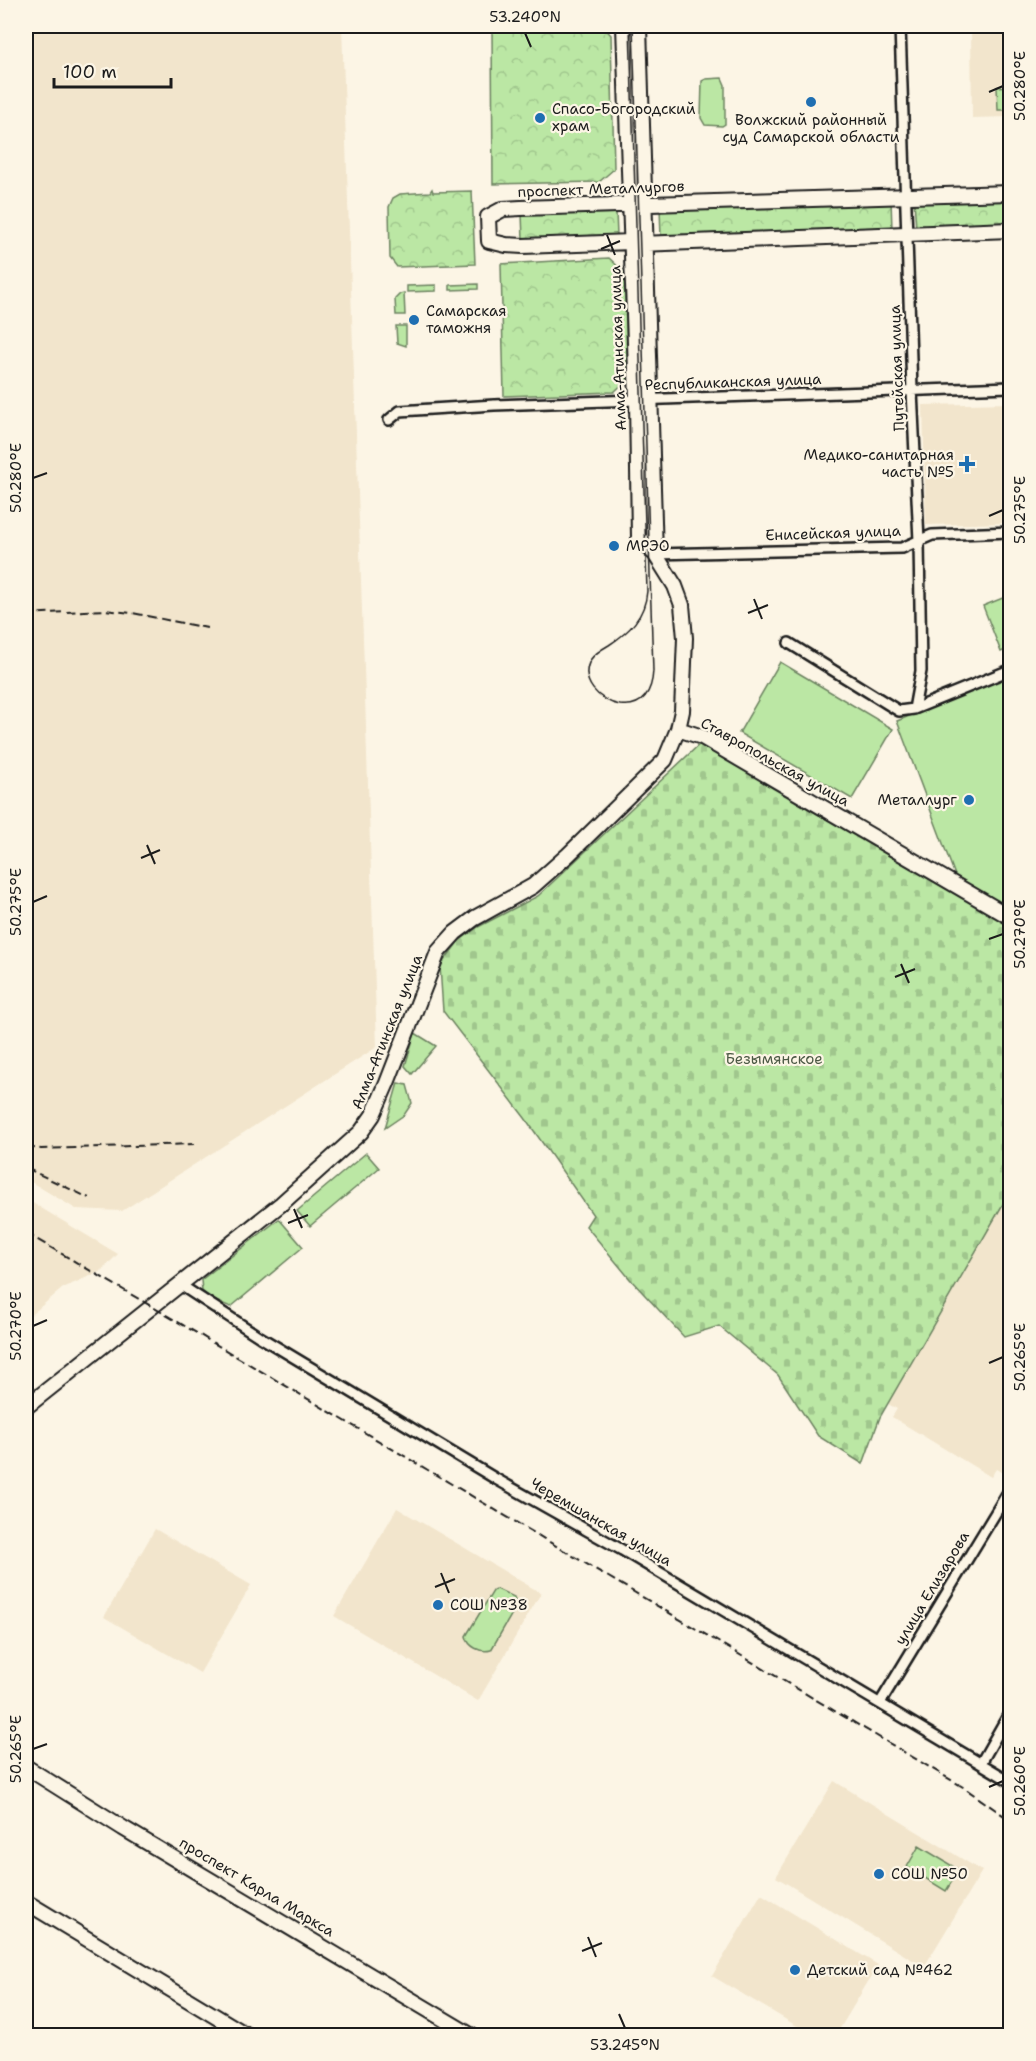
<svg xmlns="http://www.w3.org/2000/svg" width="1036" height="2061" font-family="'Shantell Sans',sans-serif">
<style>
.built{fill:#f2e5cc}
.green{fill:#bbe7a4;stroke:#6c8260;stroke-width:1.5}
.cemetery{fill:url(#cemetery-stones);stroke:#6c8260;stroke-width:1.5}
.park{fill:url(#park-crowns);stroke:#6c8260;stroke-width:1.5}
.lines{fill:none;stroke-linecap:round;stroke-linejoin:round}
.street-casing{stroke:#1c1c1c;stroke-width:14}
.secondary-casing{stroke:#1c1c1c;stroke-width:18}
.street{stroke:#fcf5e5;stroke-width:9}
.secondary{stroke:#fcf5e5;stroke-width:14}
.tram{stroke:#1c1c1c;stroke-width:1.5}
.rail{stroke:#1c1c1c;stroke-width:2;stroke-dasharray:9 4.5;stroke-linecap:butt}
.ticks{fill:none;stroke:#1c1c1c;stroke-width:2}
.poi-dot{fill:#1f6fb2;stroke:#fcf5e5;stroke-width:2}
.labels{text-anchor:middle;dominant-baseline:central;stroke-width:4.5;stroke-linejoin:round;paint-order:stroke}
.poi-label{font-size:15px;fill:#1c1c1c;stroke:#fcf5e5;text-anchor:start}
.street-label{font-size:15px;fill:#1c1c1c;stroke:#fcf5e5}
.park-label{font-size:15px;fill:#4c5945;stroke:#fcf5e5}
.neatline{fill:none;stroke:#1c1c1c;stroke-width:2}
.ticks-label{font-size:15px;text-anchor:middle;fill:#1c1c1c}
</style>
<defs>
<pattern id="cemetery-stones" width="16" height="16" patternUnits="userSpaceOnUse" patternTransform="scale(1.5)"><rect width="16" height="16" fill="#bbe7a4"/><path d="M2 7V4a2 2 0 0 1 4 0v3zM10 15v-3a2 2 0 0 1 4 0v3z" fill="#a0c68d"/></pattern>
<pattern id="park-crowns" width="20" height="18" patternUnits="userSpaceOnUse" patternTransform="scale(1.5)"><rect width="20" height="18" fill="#bbe7a4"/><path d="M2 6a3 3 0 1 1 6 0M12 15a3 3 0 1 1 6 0" fill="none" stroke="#a0c68d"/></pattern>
</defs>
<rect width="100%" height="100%" fill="#fcf5e5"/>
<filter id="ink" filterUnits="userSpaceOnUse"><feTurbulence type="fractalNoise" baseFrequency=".0167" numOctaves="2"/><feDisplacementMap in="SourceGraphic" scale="12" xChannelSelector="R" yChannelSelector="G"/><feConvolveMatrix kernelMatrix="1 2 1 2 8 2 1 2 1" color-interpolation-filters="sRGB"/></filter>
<g filter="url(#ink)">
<path class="built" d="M26 26H342L377 1047 122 1211 76 1209 26 1179Z
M1010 29V117L972 118 971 30Z
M1010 403V523L926 525 923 405Z
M1010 1192V1477L996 1469 991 1477 892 1417 897 1409 888 1404Z
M26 1199 118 1254 101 1271 63 1288 26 1319Z
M397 1508 541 1593 478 1701 334 1616Z
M155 1529 251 1585 200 1673 104 1617Z
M834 1781 982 1871 924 1967 776 1877Z
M761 1894 878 1965 836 2035H812L712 1976Z"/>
<path class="green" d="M722 78 725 85V124L722 126 705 125 701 118 702 81 706 79Z
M1010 86V110H998L997 87Z
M478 284V289L450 290V285Z
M436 285V291L407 292V286Z
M404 293 405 315H396L395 299 400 294Z
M396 326H406V346L397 343Z
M1010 595V648L1001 652 983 606Z
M780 662 893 729 852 799 739 733Z
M1010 675V910L956 878 897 721Z
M415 1033 436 1046 412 1074 405 1066Z
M398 1083 407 1085 412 1103 404 1115 385 1128Z
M366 1153 379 1168 310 1226 297 1211Z
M279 1219 303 1247 231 1307 213 1300 202 1291 201 1280Z
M497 1589 514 1597 517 1605 491 1650C481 1653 468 1647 466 1636L493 1591Z
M919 1846 959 1870 946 1891 907 1867Z"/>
<path class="cemetery" d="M703 741 1010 925V1192L880 1417 863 1464 818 1436 778 1375 719 1326 684 1337 630 1279 586 1226 593 1215 525 1118 443 1011 440 966 459 941 478 927 538 896Z"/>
<path class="park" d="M603 26 611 35 614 169 599 182 493 184 492 28Z
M432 189 433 192 472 191 475 264 397 267 390 258 389 207 393 198 400 194 430 192Z
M1010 197V225L916 228 914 200Z
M891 199 892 230 661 238 660 207Z
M616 212 617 236 523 239 522 214Z
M609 258 624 272 628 379 614 392 504 396 501 264Z"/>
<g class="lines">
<g class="street-casing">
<path id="street" d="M900 26 912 390 919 541 921 671 914 709
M389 420 400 411 494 405 1010 387
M655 554 902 548 932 535 1010 532
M789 643 899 711 914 709 1010 670
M179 1284 260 1337 496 1479 622 1550 1010 1781
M880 1703 1010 1489
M981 1763 1010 1712"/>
</g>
<g class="secondary-casing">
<path id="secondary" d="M639 26 655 554
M1010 193 521 208 503 209 488 217 489 241 506 245 523 246 631 242 640 244 1010 230
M678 729 702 737 1010 917
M26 1407 281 1204 361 1132 373 1115 387 1083 438 952 455 933 475 918 533 886 568 855 665 760 678 729 682 711 685 638 682 605 675 586 655 554 639 538 637 400 624 26
M26 1767 123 1828 472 2036
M26 1902 248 2036"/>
</g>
<use href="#street" class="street"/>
<use href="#secondary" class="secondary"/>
<path class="tram" d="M630 26 647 591C645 617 629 632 609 645 602 649 595 653 591 659 578 681 600 702 620 705 644 708 652 690 653 671L633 26"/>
<path class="rail" d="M26 614 105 610 132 613 207 628
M26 1147 41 1149 194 1144
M26 1168 89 1198
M26 1233 151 1306 963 1787 1010 1820"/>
</g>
</g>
<path class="ticks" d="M525 33 531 47M989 92 1003 86M607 235 615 255M601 249 620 241M33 478 47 473M989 516 1003 510M754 599 762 619M748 613 768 605M147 845 155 864M141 858 160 850M33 902 47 896M989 939 1003 934M901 964 909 983M895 977 915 969M294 1209 302 1228M288 1223 308 1215M33 1326 47 1320M989 1363 1003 1357M441 1573 449 1593M435 1587 455 1579M33 1749 47 1744M989 1787 1003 1781M588 1937 596 1957M582 1951 602 1943M619 2014 625 2028"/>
<g class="poi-dot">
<circle cx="811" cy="102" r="6"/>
<circle cx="540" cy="118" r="6"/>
<circle cx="414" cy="320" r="6"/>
<path d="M964 455h6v6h6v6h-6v6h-6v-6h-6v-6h6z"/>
<circle cx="614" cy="546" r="6"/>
<circle cx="969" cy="800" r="6"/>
<circle cx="438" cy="1605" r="6"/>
<circle cx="879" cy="1874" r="6"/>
<circle cx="795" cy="1970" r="6"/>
</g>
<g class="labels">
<g class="poi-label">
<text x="552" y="109">Спасо-Богородский<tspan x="552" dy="17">храм</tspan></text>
<text x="811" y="120" text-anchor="middle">Волжский районный<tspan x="811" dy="17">суд Самарской области</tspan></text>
<text x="426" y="311">Самарская<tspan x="426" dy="17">таможня</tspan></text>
<text x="954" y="455" text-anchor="end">Медико-санитарная<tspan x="954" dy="17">часть №5</tspan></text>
<text x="626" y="546">МРЭО</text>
<text x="957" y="800" text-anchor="end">Металлург</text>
<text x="450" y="1605">СОШ №38</text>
<text x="891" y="1874">СОШ №50</text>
<text x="807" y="1970">Детский сад №462</text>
</g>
<g class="street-label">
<text transform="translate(601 189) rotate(-2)">проспект Металлургов</text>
<text transform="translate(618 348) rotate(-92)">Алма-Атинская улица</text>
<text transform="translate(897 368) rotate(-92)">Путейская улица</text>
<text transform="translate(733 382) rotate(-2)">Республиканская улица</text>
<text transform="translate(833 533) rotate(-2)">Енисейская улица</text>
<text transform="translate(775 762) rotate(29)">Ставропольская улица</text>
<text transform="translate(387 1032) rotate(-68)">Алма-Атинская улица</text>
<text transform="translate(601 1522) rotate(30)">Черемшанская улица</text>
<text transform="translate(932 1588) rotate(-59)">улица Елизарова</text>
<text transform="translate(257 1887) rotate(31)">проспект Карла Маркса</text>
</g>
<g class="park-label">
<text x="774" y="1059">Безымянское</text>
</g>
</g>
<rect width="1036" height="2061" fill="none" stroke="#fcf5e5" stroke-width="66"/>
<path d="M54 78v9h117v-9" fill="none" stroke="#1c1c1c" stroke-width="3"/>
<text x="63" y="78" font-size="18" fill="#1c1c1c" stroke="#fcf5e5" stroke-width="4.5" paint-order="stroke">100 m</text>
<rect x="33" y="33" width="970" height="1995" class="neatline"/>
<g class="ticks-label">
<text x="525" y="22">53.240°N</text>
<text transform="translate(1020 86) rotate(-90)" y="5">50.280°E</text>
<text transform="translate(16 478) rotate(-90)" y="5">50.280°E</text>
<text transform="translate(1020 510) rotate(-90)" y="5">50.275°E</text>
<text transform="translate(16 902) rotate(-90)" y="5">50.275°E</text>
<text transform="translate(1020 934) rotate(-90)" y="5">50.270°E</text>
<text transform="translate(16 1326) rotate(-90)" y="5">50.270°E</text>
<text transform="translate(1020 1357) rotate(-90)" y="5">50.265°E</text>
<text transform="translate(16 1749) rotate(-90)" y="5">50.265°E</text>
<text transform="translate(1020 1781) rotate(-90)" y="5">50.260°E</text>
<text x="625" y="2050">53.245°N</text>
</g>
</svg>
